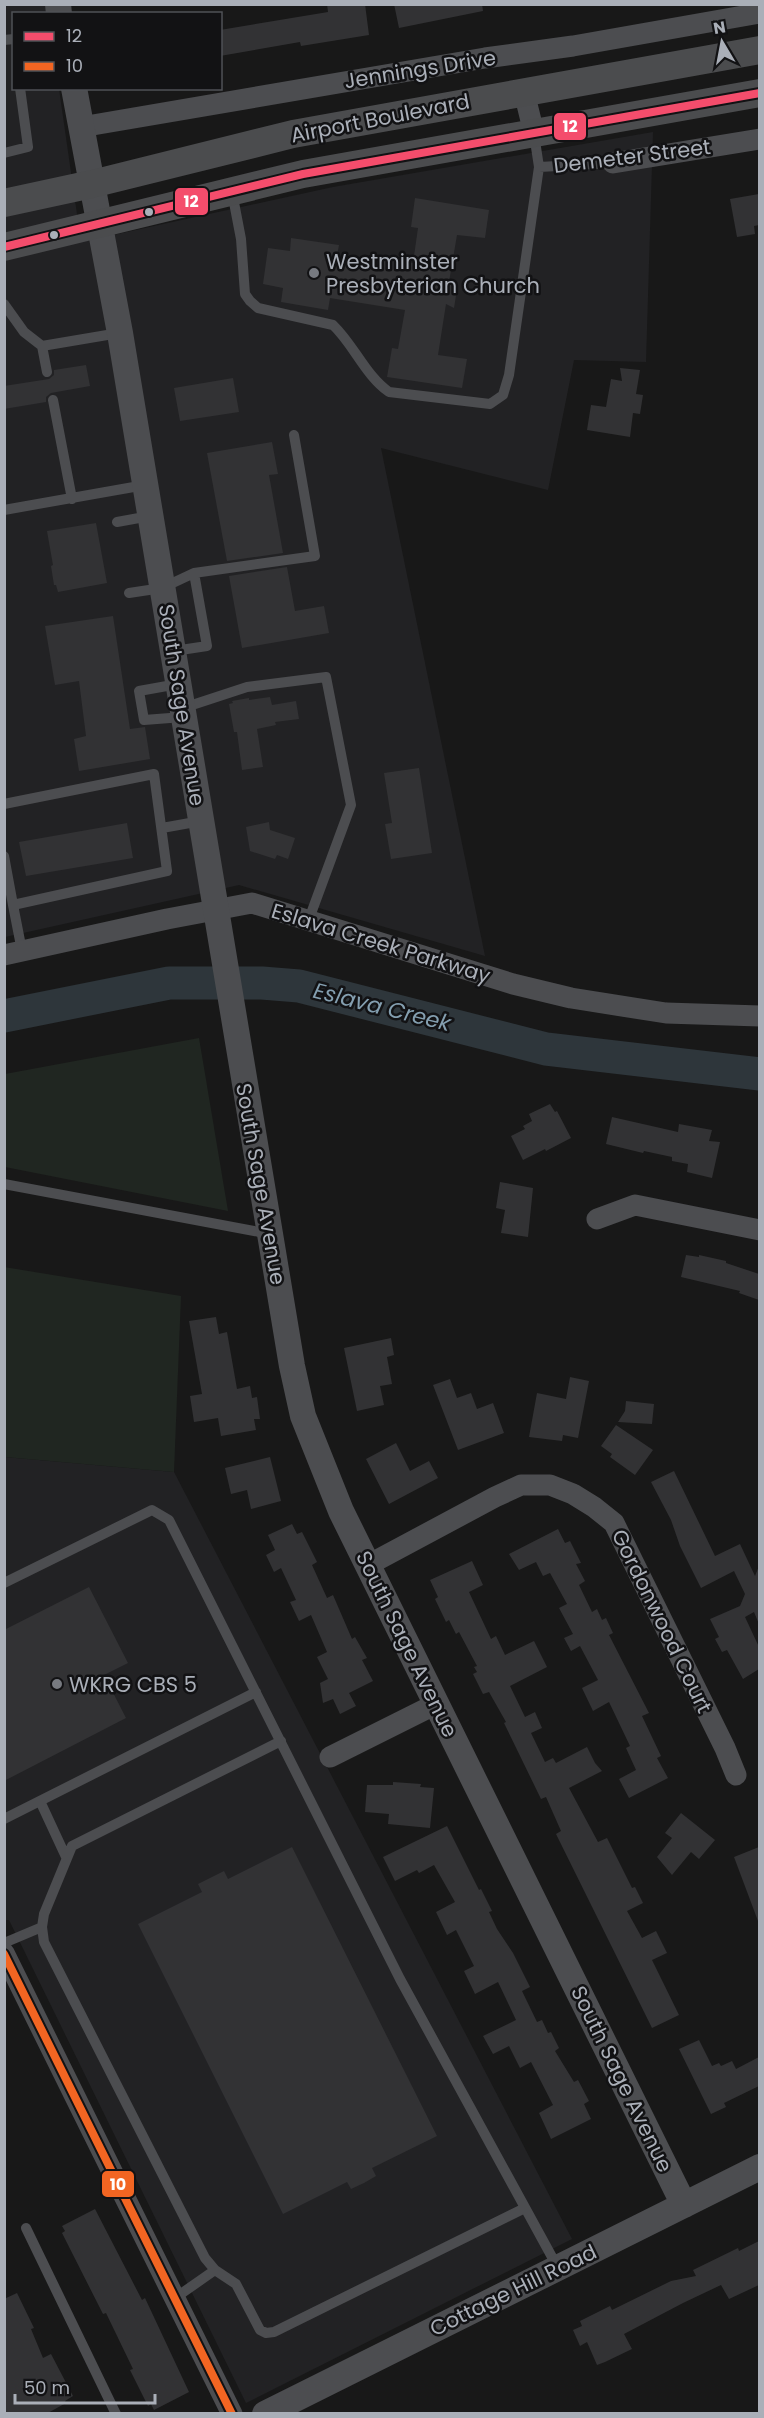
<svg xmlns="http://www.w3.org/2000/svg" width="764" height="2418" font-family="Poppins,sans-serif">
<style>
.built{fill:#222224}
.green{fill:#202621}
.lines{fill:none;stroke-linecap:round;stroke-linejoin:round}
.river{stroke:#2e363b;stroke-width:33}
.building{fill:#323234}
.service{stroke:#4c4d50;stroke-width:10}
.minor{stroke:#4c4d50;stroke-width:21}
.tertiary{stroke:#4c4d50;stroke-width:26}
.secondary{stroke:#4b4c4e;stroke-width:28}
.bus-1-casing{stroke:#121214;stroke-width:12}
.bus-2-casing{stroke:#121214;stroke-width:12}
.bus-1{stroke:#f44d6c;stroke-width:8}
.bus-2{stroke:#f26522;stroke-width:8}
.bus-dot{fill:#aaafb8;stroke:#121214;stroke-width:2}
.poi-dot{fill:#777a80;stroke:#121214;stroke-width:2}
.labels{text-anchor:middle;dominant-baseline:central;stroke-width:5;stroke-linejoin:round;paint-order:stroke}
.street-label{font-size:21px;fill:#aaafb8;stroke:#121214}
.poi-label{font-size:21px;fill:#aaafb8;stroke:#121214;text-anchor:start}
.water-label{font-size:22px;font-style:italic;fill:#849fb0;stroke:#121214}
.line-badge{stroke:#121214;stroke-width:2}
.badge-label{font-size:16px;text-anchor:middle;font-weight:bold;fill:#fff}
</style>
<rect width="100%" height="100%" fill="#181818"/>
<path class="built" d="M4 5H48L49 13 14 14V88L59 89 81 242 333 187 653 132 646 362 574 360 548 490 381 448 485 956 239 885 5 937Z
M5 1457 174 1472 572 2239 246 2403 9 1920H5Z"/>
<path class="green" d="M199 1038 228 1211 5 1167V1074Z
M4 1267 181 1296 174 1472 5 1457Z"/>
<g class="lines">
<path class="river" d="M4 1016 169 983H262L299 986 546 1049 760 1074"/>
</g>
<path class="building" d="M327 4H365L369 35 301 46 300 42 220 56V30L328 12Z
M394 4H482L483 11 399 28Z
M759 194V225L754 226 755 234 737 237 730 199Z
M415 198 489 210 485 238 457 235 449 282 458 283 454 308 446 304 438 355 467 359 462 388 387 377 392 348 398 349 405 310 330 298 328 310 281 302 283 288 263 284 268 248 290 251 291 238 339 245 337 256 370 260 371 257 413 263 418 228 411 227Z
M86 365 90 386 51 393 46 397V402L4 409V386L49 379 54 375V370Z
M620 368 640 370 636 394 643 395 640 414 633 413 630 437 587 430 591 405 606 407 611 379 622 381Z
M233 378 239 412 180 421 174 388Z
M272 442 278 474 269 475 283 553 227 561 207 453Z
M96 523 107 583 58 592 56 585H54L51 566 53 565 47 531Z
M287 567 295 611 324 606 329 633 242 648 229 576Z
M113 616 130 729 145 727 150 759 79 771 74 739 86 736 79 681 55 685 45 626Z
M270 697 272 705 296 701 299 719 275 722 276 725 257 729 263 767 242 770 237 732H234L229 704 233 703 232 701 249 698V700Z
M419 768 432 853 391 859 385 824 392 823 384 773Z
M269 822 270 830 295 838 288 859 277 855 275 859 250 851 246 827Z
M127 823 133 858 26 876 19 842Z
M550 1104 555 1112 557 1111 571 1138 546 1151 545 1149 523 1160 511 1136 525 1129 523 1126 532 1121 529 1114Z
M612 1117 678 1132 679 1124 712 1130 709 1141 720 1142 712 1178 687 1172 688 1164 672 1161V1157L644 1151 643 1153 606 1144Z
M500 1182 533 1188 528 1237 501 1233 505 1210 496 1208Z
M686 1255 699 1257V1255L726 1261V1263L759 1274V1300L739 1293 740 1291 681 1277Z
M216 1317 219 1334 227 1332 237 1389 250 1386 252 1398 257 1397 260 1419H254L256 1430 221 1436 218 1418 194 1422 190 1396 202 1394 189 1321Z
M391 1338 394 1355 387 1357 392 1384 380 1386 384 1405 357 1411 344 1348Z
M570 1377 589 1381 578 1438 563 1435 562 1441 529 1437 537 1393 566 1399Z
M450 1379 457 1398 471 1393 477 1409 493 1403 504 1433 458 1450 433 1385Z
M626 1401 654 1404 652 1424 618 1422 625 1411Z
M616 1425 653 1450 635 1475 610 1457 612 1454 601 1446Z
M396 1443 410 1471 429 1461 438 1478 389 1504 366 1459Z
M270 1457 281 1501 251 1509 247 1490 231 1494 225 1468Z
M674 1471 715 1556 740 1544 755 1576 759 1566V1624L754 1612 745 1617 759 1647V1669L743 1679 727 1650 722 1652 715 1639 719 1637 710 1619 740 1606 745 1594 734 1571 701 1588 680 1546 671 1520 651 1482Z
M292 1524 297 1534 302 1532 317 1562 312 1565 327 1598 333 1595 352 1639 355 1637 367 1658 362 1660 373 1681 349 1693 356 1706 340 1714 333 1699 323 1703 320 1683 328 1679 317 1657 327 1652 311 1615 299 1621 290 1602 296 1600 281 1568 274 1572 266 1555 275 1550 268 1535Z
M558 1529 565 1543 570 1541 581 1563 576 1564 585 1581 579 1585 592 1612 597 1609 602 1620 606 1618 613 1633 609 1635 649 1713 642 1716 661 1756 657 1758 668 1778 629 1798 619 1779 636 1770 626 1748 630 1746 609 1702 593 1711 582 1688 598 1680 580 1646 571 1651 564 1638 573 1634 559 1608 567 1604 550 1573 543 1576 536 1562 519 1570 509 1554Z
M472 1561 483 1585 469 1592 491 1639 496 1636 505 1655 534 1641 547 1667 510 1686 525 1717 535 1712 542 1728 531 1733 545 1762 553 1758 556 1763 587 1747 595 1763 602 1771 569 1788 598 1842 607 1838 632 1888 635 1887 643 1903 627 1911 642 1938 656 1931 667 1953 652 1960 679 2015 652 2028 556 1834 561 1831 546 1797 541 1799 504 1723 506 1722 489 1692 483 1694 473 1674 477 1672 474 1667 477 1666 459 1632 456 1634 449 1620 446 1622 435 1599 438 1597 430 1580Z
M89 1587 128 1663 104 1675 126 1718 4 1781V1630Z
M393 1782 421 1784 420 1787 434 1788 430 1828 388 1824 389 1814 365 1812 367 1785H393Z
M681 1813 715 1840 699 1859 691 1852 672 1875 657 1857 672 1838 665 1833Z
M447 1826 479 1890 481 1889 492 1911 489 1912 497 1929 513 1953 530 1987 522 1991 537 2022 542 2020 548 2033 551 2032 559 2048 555 2051 574 2082 578 2080 589 2101 584 2104 591 2119 551 2139 539 2113 553 2105 531 2062 520 2068 509 2046 493 2054 483 2036 516 2020 498 1982 475 1994 464 1971 474 1966 456 1930 447 1935 436 1912 455 1902 434 1865 419 1873 417 1870 395 1881 383 1857Z
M292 1847 437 2136 372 2168 376 2176 364 2183 351 2189 347 2182 283 2214 138 1924 202 1892 198 1884 224 1871 228 1879Z
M759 1847V1921H758L734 1857Z
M699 2040 712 2066 719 2063 721 2066 732 2061 736 2069 759 2057V2086L724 2103 726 2107 711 2114 679 2049Z
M95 2209 142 2300 145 2298 189 2392 154 2410 151 2404 148 2406 130 2370 133 2369 106 2313 103 2314 62 2233 65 2231 62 2226Z
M759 2241V2285L729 2299 721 2285 683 2303 624 2334 632 2349 605 2362 597 2365 587 2342 580 2346 573 2330 582 2326 580 2321 610 2306 612 2310 671 2281 696 2276 693 2270 738 2248 739 2251Z
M17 2293 34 2328 31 2329 43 2358 51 2354 73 2396 65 2401 66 2403 46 2414H4V2299Z"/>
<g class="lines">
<path class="service" d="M4 40 14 39
M534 134 539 167 613 163
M4 153 28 147 20 88
M232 192 241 239 245 294 250 301 258 308 333 325C354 345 365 375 389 392L490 404 503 395 509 375 539 167
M4 304 24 332 42 346 47 372
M42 346 119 333
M53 400 72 499
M4 510 145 485
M117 522 150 516
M129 593 162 588 194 573 315 556 294 435
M174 651 207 646 194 573
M178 684 139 691 144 720 183 717
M183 708 247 687 326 677 351 805 309 919
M4 804 154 774 167 871 13 905 4 856
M162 828 201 821
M13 905 22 951
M4 1184 270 1234
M4 1583 152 1510 169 1520 400 1979 558 2268
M281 1741 72 1846 44 1914 42 1927 44 1942 205 2258 215 2270 236 2284 260 2330 266 2333 274 2332 525 2208
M40 1801 66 1857
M4 1819 256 1692
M4 1943 42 1927
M26 2228 116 2414
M175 2298 215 2270"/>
<path class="minor" d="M524 92 534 133
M81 127 485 58 573 46 760 13
M613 163 760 139
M4 955 167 919 252 903 513 984 571 998 666 1013 760 1016
M597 1219 635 1205 760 1230
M368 1565 495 1497 521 1485H550L573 1494 594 1507 614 1523 725 1748 736 1775
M330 1757 436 1704
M4 1953 232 2414"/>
<path class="tertiary" d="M58 4 59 14
M74 88 120 333 292 1366 303 1416 341 1511 684 2205
M265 2414 760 2167"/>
<path class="secondary" d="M4 203 92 184 293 134 760 50
M4 247 303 174 760 93"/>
<g class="bus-1-casing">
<path id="bus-1" d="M4 247 303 174 760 93"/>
</g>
<g class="bus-2-casing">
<path id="bus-2" d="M4 1954 232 2414"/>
</g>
<use href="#bus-1" class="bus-1"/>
<use href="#bus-2" class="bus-2"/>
</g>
<g class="bus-dot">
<circle cx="149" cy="212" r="5"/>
<circle cx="54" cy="235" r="5"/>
</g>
<g class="poi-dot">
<circle cx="314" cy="273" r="6"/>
<circle cx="57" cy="1684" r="6"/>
</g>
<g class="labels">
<g class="street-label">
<text transform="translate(420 69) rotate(-9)">Jennings Drive</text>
<text transform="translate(380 118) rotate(-11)">Airport Boulevard</text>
<text transform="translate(632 156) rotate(-7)">Demeter Street</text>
<text transform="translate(182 705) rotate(81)">South Sage Avenue</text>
<text transform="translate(381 943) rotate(17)">Eslava Creek Parkway</text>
<text transform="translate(261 1184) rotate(80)">South Sage Avenue</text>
<text transform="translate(662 1621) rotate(64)">Gordonwood Court</text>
<text transform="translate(407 1644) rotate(64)">South Sage Avenue</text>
<text transform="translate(622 2079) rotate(64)">South Sage Avenue</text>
<text transform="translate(513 2290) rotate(-26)">Cottage Hill Road</text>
</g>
<g class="poi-label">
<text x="326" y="261">Westminster<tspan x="326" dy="24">Presbyterian Church</tspan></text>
<text x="69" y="1684">WKRG CBS 5</text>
</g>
<g class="water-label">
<text transform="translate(382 1007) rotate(14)">Eslava Creek</text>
</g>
</g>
<g class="line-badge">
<rect x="553" y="112" width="34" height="29" rx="6" fill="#f44d6c"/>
<rect x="174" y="187" width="35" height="29" rx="6" fill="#f44d6c"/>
<rect x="101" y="2170" width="34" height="28" rx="6" fill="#f26522"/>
</g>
<g class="badge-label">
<text x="570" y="132">12</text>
<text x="191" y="207">12</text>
<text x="118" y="2190">10</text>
</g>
<rect width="764" height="2418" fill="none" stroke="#aaafb8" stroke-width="12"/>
<rect x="12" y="12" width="210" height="78" fill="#121214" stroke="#4f5156" stroke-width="1.5"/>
<rect x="24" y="32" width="30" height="9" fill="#f44d6c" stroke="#4f5156" stroke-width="1.5"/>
<text x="66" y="42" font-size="18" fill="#aaafb8">12</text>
<rect x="24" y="62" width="30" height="9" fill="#f26522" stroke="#4f5156" stroke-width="1.5"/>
<text x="66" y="72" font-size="18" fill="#aaafb8">10</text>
<g transform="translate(722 42) rotate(350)" stroke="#121214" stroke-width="4.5" paint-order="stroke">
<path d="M0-4.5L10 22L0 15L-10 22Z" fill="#aaafb8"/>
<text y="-9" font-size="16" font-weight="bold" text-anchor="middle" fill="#aaafb8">N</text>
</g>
<path d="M15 2394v9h140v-9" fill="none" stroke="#aaafb8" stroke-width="3"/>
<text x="24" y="2394" font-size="18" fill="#aaafb8" stroke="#121214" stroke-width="4.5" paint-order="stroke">50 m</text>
</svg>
